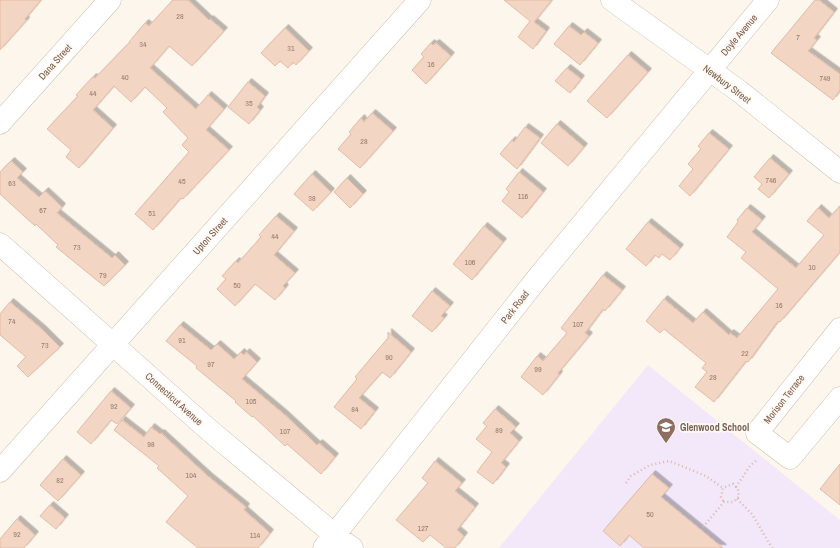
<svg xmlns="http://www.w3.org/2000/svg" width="840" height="548" font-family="'Archivo Narrow',sans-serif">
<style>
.education{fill:#f3e8fa}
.building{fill:#f3d5c3;stroke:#e6bba3;filter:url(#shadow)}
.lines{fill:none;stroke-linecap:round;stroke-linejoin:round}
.street-casing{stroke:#d1beb0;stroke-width:23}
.secondary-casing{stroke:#d6c0b0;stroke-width:23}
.path{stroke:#d9b8a5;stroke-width:2.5;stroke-dasharray:1 3;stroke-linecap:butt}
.street{stroke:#fff;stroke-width:22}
.secondary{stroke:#fff;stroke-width:22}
.labels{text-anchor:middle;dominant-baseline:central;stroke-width:3.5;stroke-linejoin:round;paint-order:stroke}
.number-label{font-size:8px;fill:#987a6a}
.street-label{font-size:10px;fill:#7a5c4d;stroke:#fffaf3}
.education-label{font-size:10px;font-weight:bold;fill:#785e54;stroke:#fffaf3;text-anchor:start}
</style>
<defs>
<filter id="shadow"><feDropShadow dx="3.5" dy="-3.5" stdDeviation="0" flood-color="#0004"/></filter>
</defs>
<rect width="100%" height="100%" fill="#fdf6ec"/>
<path class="education" d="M648 365 840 520V548H499Z"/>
<path class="building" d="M0 0H41L25 19 26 21 0 50Z
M173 0H188L209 20 210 19 224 31 192 66 169 46 150 68 196 109 208 95 224 109 206 130 229 150 183 199 181 198 153 230 135 214 189 152 182 145 188 138 163 112 167 108 145 87 131 102 114 86 93 110 113 128 79 168 66 157 71 150 47 129 78 96 76 95 93 77 95 78 130 42H129L145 23 149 26Z
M504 0H552L534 22 546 31 533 49 518 37 530 21Z
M815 0H819L834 12 814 38 817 40 808 51 840 74V90L833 100 771 53Z
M569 26 581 35 584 32 598 43 580 65 554 44Z
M285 28 309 51 296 65 293 62 288 68 280 61 275 66 261 53Z
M431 43 433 45 436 43 451 56 426 84 412 70 424 57 421 54Z
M628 55 648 72 607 118 587 101Z
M567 68 581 79 570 93 555 81Z
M248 82 265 96 257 107 260 110 249 124 228 107Z
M372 113 393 131 360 168 338 149 351 134 349 132 361 118 364 122Z
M557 124 584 147 568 166 541 143Z
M525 127 540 138 517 169 500 154 512 140 514 142Z
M709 133 729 149 690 196 679 186 693 169 688 164 701 149 698 146Z
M770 158 789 174 769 198 758 189 762 184 754 177Z
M11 161 23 172 17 178 39 197 45 191 62 207 57 213 112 258 115 255 125 265 104 286 56 247 58 245 36 224 35 226 0 194V172Z
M519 172 543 192 522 218 502 201 509 192 506 189Z
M312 174 331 192 313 211 294 194Z
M347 178 363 194 350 208 334 192Z
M840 206V252L780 322 778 321 748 362 746 361 714 402 695 387 707 372 702 368 706 363 664 329 660 333 646 321 664 299 693 323 703 312 729 335 730 333 737 338 778 289 741 258 746 252 727 237 738 222 737 220 747 208 762 220 752 232 796 268 824 235 807 221 818 208 829 218Z
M276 216 294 231 274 255 295 273 283 286 285 288 275 300 255 284 235 306 217 289 226 279 222 276 236 261 238 263 261 237 259 235Z
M648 222 680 248 670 260 662 254 659 258 655 255 646 266 626 249Z
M484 226 503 242 472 280 453 264Z
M603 275 622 290 605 311 603 309 585 333 589 336 558 373 559 375 543 395 521 377 537 356 543 361 567 333 561 328Z
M432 291 450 306 441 316 444 318 432 332 412 316Z
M10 302 43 330 60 347 28 377 17 366 26 357 0 335V314Z
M180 325 211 350 217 344 234 359 241 352 244 355 246 352 257 362 242 379 285 415 317 445 319 443 335 457 321 474 287 444 285 446 253 416 252 417 235 402 236 401 196 368 197 366 166 341Z
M388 332 411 352 390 378 382 372 359 398 375 411 361 429 334 407 357 379 355 377 388 338Z
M111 391 131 408 117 424 111 420 91 444 77 432Z
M495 409 516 427 510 433 519 441 501 463 506 467 493 484 477 472 492 452 476 439 487 426 483 423Z
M122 420 144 437 151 427 160 434 161 433 209 477 246 507 244 510 270 533 258 548H198L166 522 188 496 157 468 159 466 114 430Z
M63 459 81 475 58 501 40 485Z
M435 461 462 483 455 491 475 507 457 530 464 536 455 548H446L430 535 423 542 396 520 428 483 422 478Z
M840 464V505L820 489Z
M652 474 669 488 661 497 723 548H644L629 535 620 546 603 531Z
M50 505 65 518 56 529 40 516Z
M17 519 35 535 24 548H0V539Z"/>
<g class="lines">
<g class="street-casing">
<path id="street" d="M0 123 110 0
M0 244 209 430 342 541 352 548
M840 329 757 433 790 458 840 398
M0 471 420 0
M324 548 540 275 768 0"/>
</g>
<g class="secondary-casing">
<path id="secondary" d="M612 0 739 91 840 172"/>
</g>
<path class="path" d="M626 483 631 476 650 465 669 461 706 476 723 488
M736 487 750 466 758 459
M737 499 752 514 772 548
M703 527 724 502H733L739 497 738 489 733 484 723 488 721 497 724 502"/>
<use href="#street" class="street"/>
<use href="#secondary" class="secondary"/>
</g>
<defs>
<g id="school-pin" transform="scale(1)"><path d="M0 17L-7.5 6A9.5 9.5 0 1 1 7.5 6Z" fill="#8d6e63" stroke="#fffaf3"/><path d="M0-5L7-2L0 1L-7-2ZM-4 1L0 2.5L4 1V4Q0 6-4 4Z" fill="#fff"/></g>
</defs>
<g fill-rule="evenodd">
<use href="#school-pin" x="666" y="427"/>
</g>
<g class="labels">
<g class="number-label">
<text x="180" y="16">28</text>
<text x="798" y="37">7</text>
<text x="143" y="44">34</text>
<text x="291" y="48">31</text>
<text x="431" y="64">16</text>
<text x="125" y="77">40</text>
<text x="825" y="78">749</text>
<text x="93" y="93">44</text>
<text x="249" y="103">35</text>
<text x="364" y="141">28</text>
<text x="771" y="180">746</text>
<text x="182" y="181">45</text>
<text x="12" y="183">63</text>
<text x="523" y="196">116</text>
<text x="312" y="198">38</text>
<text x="43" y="210">67</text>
<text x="152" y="213">51</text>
<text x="275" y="236">44</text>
<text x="77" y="247">73</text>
<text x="470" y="262">106</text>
<text x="812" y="267">10</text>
<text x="103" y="275">79</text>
<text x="237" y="285">50</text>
<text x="779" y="305">16</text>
<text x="12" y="321">74</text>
<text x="578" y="324">107</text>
<text x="182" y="340">91</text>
<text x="45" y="345">73</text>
<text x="745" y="353">22</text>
<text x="389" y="357">90</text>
<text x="211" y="364">97</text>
<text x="538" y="369">99</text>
<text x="713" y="377">28</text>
<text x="251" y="401">105</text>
<text x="114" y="406">92</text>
<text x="355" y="409">84</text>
<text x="499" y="430">89</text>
<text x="285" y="431">107</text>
<text x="151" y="444">98</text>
<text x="191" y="475">104</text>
<text x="60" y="480">82</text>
<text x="650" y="514">50</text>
<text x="423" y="528">127</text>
<text x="17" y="534">92</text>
<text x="255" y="535">114</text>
</g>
<g class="street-label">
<text transform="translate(739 35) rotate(-50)">Doyle Avenue</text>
<text transform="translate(55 62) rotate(-48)">Dana Street</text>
<text transform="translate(727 84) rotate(37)">Newbury Street</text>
<text transform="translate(210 236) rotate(-48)">Upton Street</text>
<text transform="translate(515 307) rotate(-52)">Park Road</text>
<text transform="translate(174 399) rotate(42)">Connecticut Avenue</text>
<text transform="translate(784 399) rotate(-52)">Morison Terrace</text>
</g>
<g class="education-label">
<text x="680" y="427">Glenwood School</text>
</g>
</g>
</svg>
